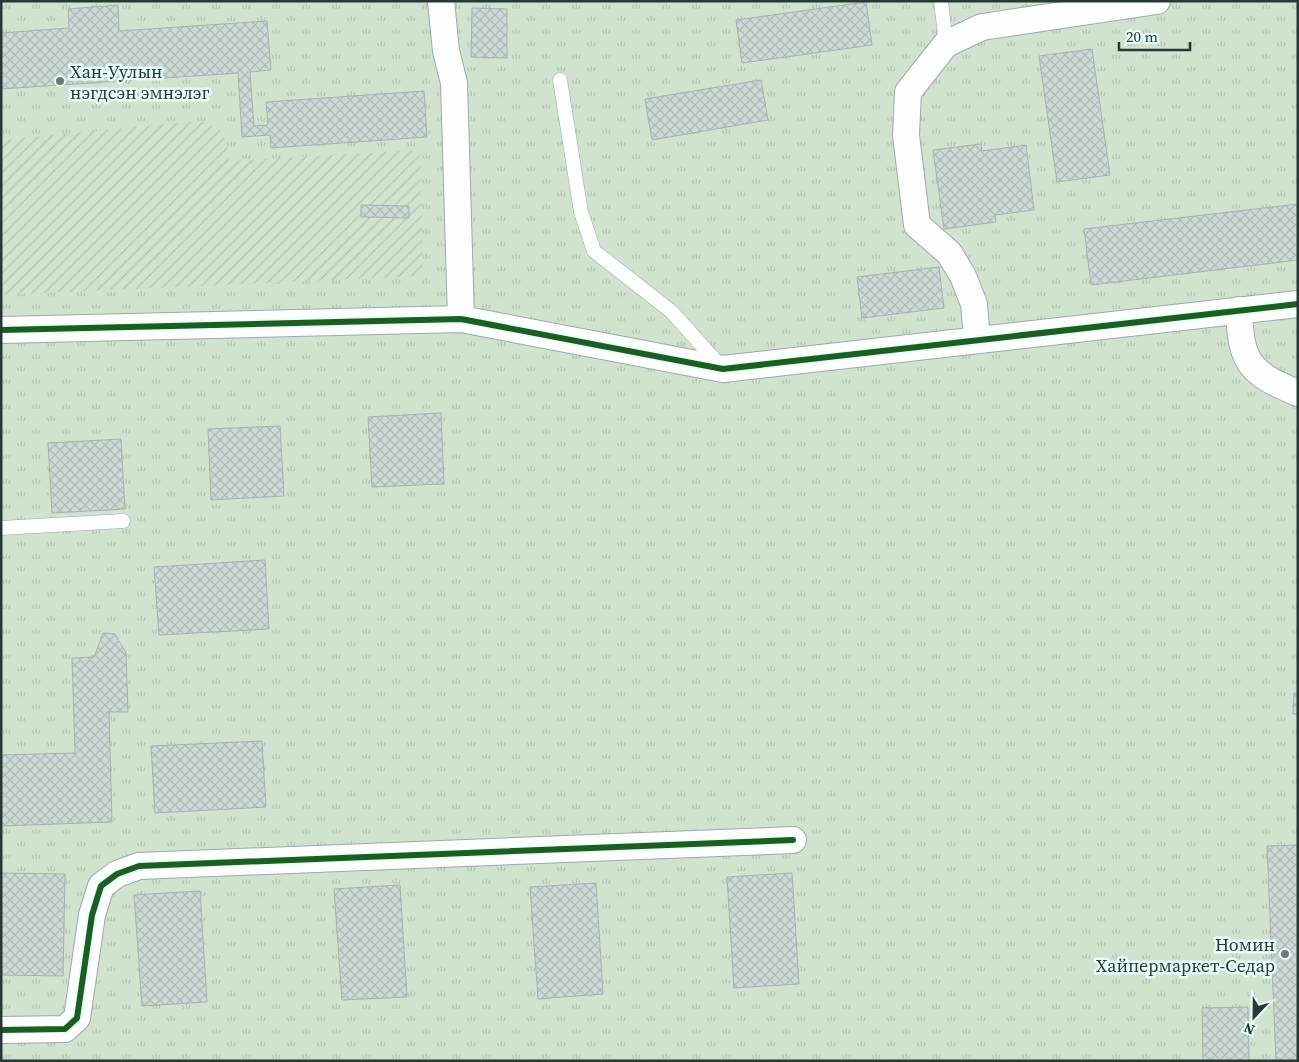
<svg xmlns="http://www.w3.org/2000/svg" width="1299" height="1062" font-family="'Source Serif 4',serif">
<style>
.grass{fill:url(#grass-tufts)}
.garden{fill:url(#garden-furrows)}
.building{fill:url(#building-cross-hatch);stroke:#a6b1ad}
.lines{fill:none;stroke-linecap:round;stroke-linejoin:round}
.lane-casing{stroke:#9daaa8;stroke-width:15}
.street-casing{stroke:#9daaa8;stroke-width:28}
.lane{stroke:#fcfefe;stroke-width:14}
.street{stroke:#fcfefe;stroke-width:26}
.cycleway-casing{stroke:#e5fefa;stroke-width:9}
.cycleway{stroke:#1b5e20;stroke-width:6}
.poi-dot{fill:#6c7b79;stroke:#e5fefa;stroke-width:2}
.labels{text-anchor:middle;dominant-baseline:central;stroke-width:5;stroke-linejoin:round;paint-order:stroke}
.poi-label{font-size:18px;fill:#273835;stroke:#e5fefa;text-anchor:start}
</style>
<defs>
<pattern id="grass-tufts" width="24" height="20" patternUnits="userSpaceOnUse" patternTransform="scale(1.25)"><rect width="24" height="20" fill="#d1e3cf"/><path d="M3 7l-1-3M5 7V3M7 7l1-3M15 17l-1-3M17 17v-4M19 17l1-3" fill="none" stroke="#b3c4b2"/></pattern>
<pattern id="garden-furrows" width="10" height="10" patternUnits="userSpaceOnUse" patternTransform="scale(1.25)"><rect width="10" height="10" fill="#d1e3cf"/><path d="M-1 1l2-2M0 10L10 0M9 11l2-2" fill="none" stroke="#b3c4b2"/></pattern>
<pattern id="building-cross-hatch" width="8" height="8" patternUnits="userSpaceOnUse" patternTransform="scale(1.25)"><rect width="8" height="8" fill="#cdd9d4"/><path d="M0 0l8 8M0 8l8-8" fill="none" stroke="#b0bbb7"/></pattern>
</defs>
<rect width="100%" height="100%" fill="#ebf8f6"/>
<path class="grass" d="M1 1H1298V1061H1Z"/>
<path class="garden" d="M200 121C224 128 226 139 230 161L420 150 423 276 1 295V140Z"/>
<path class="building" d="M866 2 872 45 742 63 736 20Z
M118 5 119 31 267 21 271 70 250 72 254 126 268 125 266 102 424 91 427 137 271 148 270 135 242 137 238 73 1 89V33L69 28 68 9Z
M472 8 507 9V58L471 57Z
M1092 49 1110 175 1057 182 1039 56Z
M761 80 768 120 652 140 645 99Z
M981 144 982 151 1026 145 1034 210 995 215 996 222 944 229 933 150Z
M1298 204V260L1091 285 1084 229Z
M361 205 409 206V218L361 217Z
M939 267 944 308 862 318 857 277Z
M441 413 444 484 372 487 368 417Z
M280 426 284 496 211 500 208 429Z
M121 439 125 509 52 513 48 443Z
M265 560 269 629 159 635 154 567Z
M103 633 115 634 126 653 128 712H109L112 822 1 826V755L75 753 72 658 94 657Z
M1294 693H1298V714H1293Z
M262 741 266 807 155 813 151 746Z
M1298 845V1061H1276L1267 846Z
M1 873 65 874 63 976 1 975Z
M792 873 799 984 734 988 727 877Z
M596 883 603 994 538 999 530 887Z
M400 885 407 997 342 1000 334 889Z
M200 891 207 1002 142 1006 134 895Z
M1248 1007 1249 1061H1203L1202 1008Z"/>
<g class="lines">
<g class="lane-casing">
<path id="lane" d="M941 1 946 44
M560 80 581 212 594 251 672 312 721 367
M1 528 123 521"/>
</g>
<g class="street-casing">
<path id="street" d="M441 1 446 51 454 83 461 319
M1239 310C1241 363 1249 373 1298 393
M1 330 461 319 723 369 1298 304
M977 340 974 304 963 276 949 253 917 225 906 135 908 92 946 44 982 27 1157 1
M1 1030 65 1029 77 1018 92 915 101 886 117 874 139 866 793 840"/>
</g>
<use href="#lane" class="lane"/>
<use href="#street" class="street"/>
<g class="cycleway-casing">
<path id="cycleway" d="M1 330 461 319 723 369 1298 304
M1 1030 65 1029 77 1018 92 915 101 886 117 874 139 866 793 840"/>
</g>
<use href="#cycleway" class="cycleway"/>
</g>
<g class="poi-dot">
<circle cx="60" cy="81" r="5"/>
<circle cx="1285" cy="954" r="5"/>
</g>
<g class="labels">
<g class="poi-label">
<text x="70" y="71">Хан-Уулын<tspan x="70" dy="21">нэгдсэн эмнэлэг</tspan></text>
<text x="1275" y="944" text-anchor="end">Номин<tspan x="1275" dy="21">Хайпермаркет-Седар</tspan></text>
</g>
</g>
<rect width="1299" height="1062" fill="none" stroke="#273835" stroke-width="5"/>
<g transform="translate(1254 1017) rotate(202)" stroke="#e5fefa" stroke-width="4" paint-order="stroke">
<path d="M0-4L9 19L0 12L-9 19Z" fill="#273835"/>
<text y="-8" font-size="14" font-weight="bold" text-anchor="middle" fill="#273835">N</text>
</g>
<path d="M1119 42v8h71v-8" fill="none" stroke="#273835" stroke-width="2.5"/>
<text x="1126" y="42" font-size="15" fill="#273835" stroke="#e5fefa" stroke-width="4" paint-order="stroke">20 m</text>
</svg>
